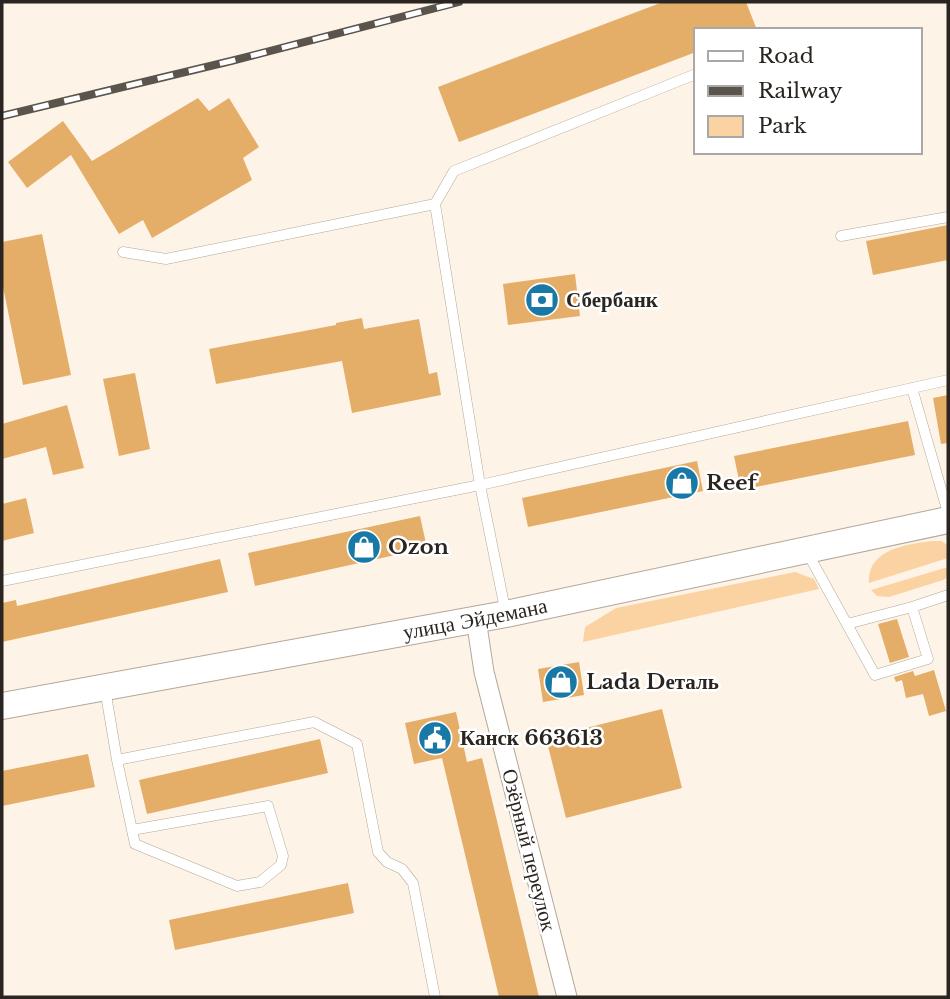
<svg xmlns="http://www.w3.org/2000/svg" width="950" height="999" font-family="'Libre Baskerville',serif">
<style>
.green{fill:#fbd3a2}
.building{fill:#e5ae68}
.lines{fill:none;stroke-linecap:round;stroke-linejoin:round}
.lane-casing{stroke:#b3a799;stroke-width:11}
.street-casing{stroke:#b3a799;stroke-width:21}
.secondary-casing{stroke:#b3a799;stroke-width:28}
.lane{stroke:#fff;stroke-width:10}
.street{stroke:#fff;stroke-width:19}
.secondary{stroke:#fff;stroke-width:26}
.rail-casing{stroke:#5a544d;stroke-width:8}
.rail{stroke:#fff;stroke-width:5;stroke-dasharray:16;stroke-linecap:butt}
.labels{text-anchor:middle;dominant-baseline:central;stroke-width:5;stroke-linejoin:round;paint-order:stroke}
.poi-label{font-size:21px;font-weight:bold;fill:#2a2520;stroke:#fff;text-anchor:start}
.street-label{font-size:21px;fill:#2a2520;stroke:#fff}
</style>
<rect width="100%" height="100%" fill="#fdf3e7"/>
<path class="green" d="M933 541H942L948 546V558L869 583C867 549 907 544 933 541Z
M948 567V577L943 580 889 597 877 596 871 590Z
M795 572 814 579 819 589 583 642 585 627 616 608Z"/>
<path class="building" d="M663 2H746L757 30H696V52L459 142 438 87Z
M198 98 209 111 229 98 259 147 243 158 252 180 152 238 143 220 119 234 71 155 27 188 8 162 63 121 92 161Z
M948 225V260L873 275 866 241Z
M42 234 71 375 23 385 2 282V242Z
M575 274 580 316 508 325 503 284Z
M362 318 364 329 419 319 429 374 437 372 441 395 352 413 342 361 216 384 209 349 336 325V323Z
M135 373 150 449 119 456 103 379Z
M948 395V443L941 444 933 398Z
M67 405 84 468 53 475 46 447 2 459V424Z
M908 421 915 455 741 490 734 456Z
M697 461 703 491 528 527 522 498Z
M26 498 34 533 2 541V504Z
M420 516 427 548 255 586 248 553Z
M220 559 228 592 2 642V603L16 600 17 606Z
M897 619 909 657 890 663 878 624Z
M579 662 584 695 543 702 538 669Z
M934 670 946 711 929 716 923 694 906 698 902 680 896 682 894 677 913 671 915 676Z
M662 709 682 788 566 818 546 738Z
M456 712 467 762 482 758 539 997H499L442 758 414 764 405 723Z
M320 739 328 773 147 814 139 780Z
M88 754 95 787 2 806V771Z
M348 883 354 913 175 950 169 920Z"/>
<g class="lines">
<g class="lane-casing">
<path id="lane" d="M435 204 454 171 696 74
M841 236 948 217
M123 252 166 259 435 204 480 485 506 614
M912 388 948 513
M807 552 875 675 928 659 912 607 948 595
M2 581 480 485 948 380
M847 624 912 607
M105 689 117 760 314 722 357 744 378 852 387 862 402 869 413 883 435 997
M117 760 135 844 237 886 260 882 281 865 283 856 268 806 132 830"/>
</g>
<g class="street-casing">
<path id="street" d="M476 619 484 672 567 997"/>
</g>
<g class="secondary-casing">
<g id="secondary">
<path id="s1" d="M2 706 506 614 948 520"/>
</g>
</g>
<use href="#lane" class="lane"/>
<use href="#street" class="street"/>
<use href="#secondary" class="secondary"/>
<g class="rail-casing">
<path id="rail" d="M2 116 231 61 459 2"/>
</g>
<use href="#rail" class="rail"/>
</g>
<defs>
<g id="bank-disc" transform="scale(1.75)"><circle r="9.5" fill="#1979a6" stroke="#fff"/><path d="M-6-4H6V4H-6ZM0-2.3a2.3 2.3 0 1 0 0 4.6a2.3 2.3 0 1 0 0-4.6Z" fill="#fff"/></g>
<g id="shop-disc" transform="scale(1.75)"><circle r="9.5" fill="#1979a6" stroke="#fff"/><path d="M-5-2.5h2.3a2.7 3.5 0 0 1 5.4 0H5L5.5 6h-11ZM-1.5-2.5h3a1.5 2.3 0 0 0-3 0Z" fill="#fff"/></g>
<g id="civic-disc" transform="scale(1.75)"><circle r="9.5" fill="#1979a6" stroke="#fff"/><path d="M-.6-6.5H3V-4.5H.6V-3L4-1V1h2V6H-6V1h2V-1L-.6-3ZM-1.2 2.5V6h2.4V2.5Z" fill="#fff"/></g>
</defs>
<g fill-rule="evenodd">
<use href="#bank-disc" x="542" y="300"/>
<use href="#shop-disc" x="682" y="483"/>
<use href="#shop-disc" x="364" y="547"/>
<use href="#shop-disc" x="561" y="682"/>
<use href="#civic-disc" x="435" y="738"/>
</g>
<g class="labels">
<g class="poi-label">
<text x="566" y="300">Сбербанк</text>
<text x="706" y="483">Reef</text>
<text x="388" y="547">Ozon</text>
<text x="586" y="682">Lada Dеталь</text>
<text x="460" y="738">Канск 663613</text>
</g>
<g class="street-label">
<text stroke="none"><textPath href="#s1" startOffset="481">улица Эйдемана</textPath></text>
<text transform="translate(529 850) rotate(76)">Озёрный переулок</text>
</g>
</g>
<rect width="950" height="999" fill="none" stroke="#2a2520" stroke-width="7"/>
<rect x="694" y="28" width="228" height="126" fill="#ffffff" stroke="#aaa8a6" stroke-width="2"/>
<rect x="708" y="51" width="35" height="10" fill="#ffffff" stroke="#aaa8a6" stroke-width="2"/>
<text x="758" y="63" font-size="21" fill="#2a2520">Road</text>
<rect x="708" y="86" width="35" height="10" fill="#5a544d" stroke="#aaa8a6" stroke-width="2"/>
<text x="758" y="98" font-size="21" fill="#2a2520">Railway</text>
<rect x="708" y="116" width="35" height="21" fill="#fbd3a2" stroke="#aaa8a6" stroke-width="2"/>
<text x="758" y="133" font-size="21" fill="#2a2520">Park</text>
</svg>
